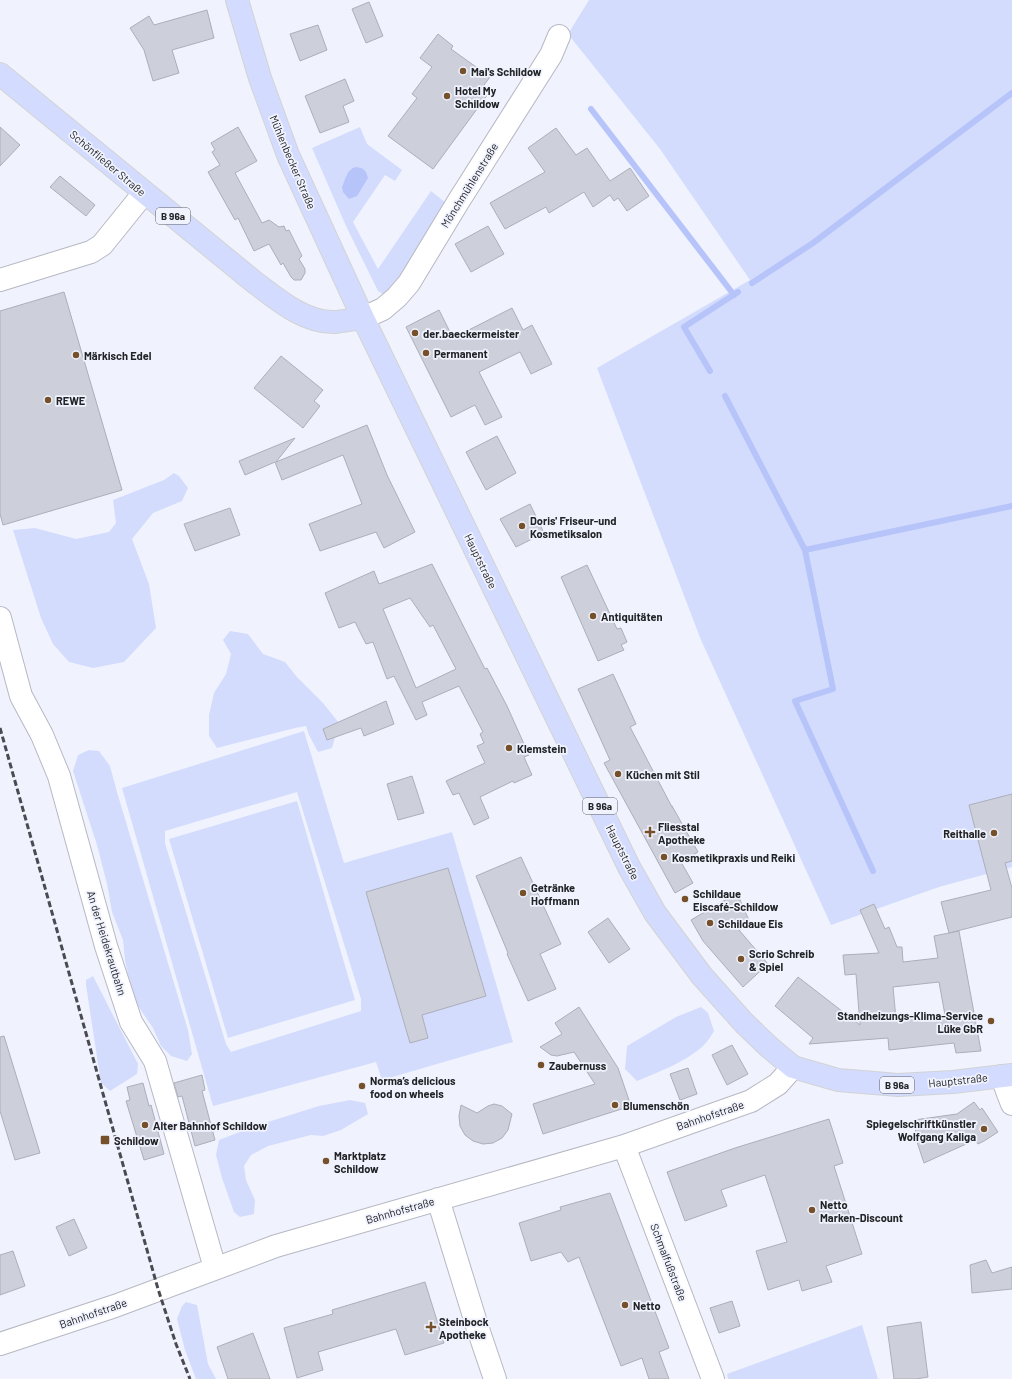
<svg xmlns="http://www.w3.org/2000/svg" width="1012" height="1379" font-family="Barlow,sans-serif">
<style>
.green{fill:#d3dcfd;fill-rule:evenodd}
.water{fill:#b7c4f9}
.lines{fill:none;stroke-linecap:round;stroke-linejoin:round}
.stream{stroke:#b7c4f9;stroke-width:6}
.building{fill:#cdcfda;stroke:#acafb9;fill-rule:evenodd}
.minor-casing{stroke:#b6b8c3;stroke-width:24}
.major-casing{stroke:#d3d3d4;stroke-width:24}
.minor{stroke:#fff;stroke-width:22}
.major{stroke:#d3dcfe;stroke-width:22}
.rail{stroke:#4a4b50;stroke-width:3;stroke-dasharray:6 3;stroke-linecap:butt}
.poi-dot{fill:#75502b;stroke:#f0f3fe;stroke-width:1.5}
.labels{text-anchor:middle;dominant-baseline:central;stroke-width:3.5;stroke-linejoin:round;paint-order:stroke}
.shield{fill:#f0f3fe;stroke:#606167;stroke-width:1}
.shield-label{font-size:10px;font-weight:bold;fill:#222326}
.poi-label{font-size:11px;font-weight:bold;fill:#222326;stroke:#f0f3fe;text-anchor:start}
.street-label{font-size:11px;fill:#222326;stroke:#f0f3fe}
</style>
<rect width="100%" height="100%" fill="#f0f3fe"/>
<path class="green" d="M589 0H1012V867L939 887 831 925 701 640 597 368 750 280 660 149 568 34Z
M360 127 367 144 402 170 395 181 385 175 353 222 378 269 431 191 446 203 394 286 387 292 383 294 378 291 346 226 312 148Z
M174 473 179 476 188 488 182 501 153 513 132 539 149 584 156 628 124 662 93 668 69 662 53 644 41 618 13 530 35 528 76 539 109 532 116 523 113 500 164 480Z
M230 631 248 634 263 654 285 662 297 677 323 703 339 723 332 748 318 752 309 735 306 726 295 728 217 748 209 736V715L214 693 226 674 231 654 223 640Z
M304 731 344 863 452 832 513 1042 382 1080 376 1062 213 1106 122 788ZM297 792 361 999V1011L231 1052 226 1044 165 843V831Z
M89 750 99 751 110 766 117 792 188 1030 192 1054 187 1061 171 1056 161 1046 153 1028 138 1006 130 985 125 960 123 940 112 912 107 884 97 845 73 771 78 755Z
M297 801 355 1000 228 1038 169 839Z
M93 976 138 1064 137 1074 110 1091 101 1083 86 985V980Z
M701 1007 708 1013 714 1031C711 1036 707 1042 703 1046 687 1061 657 1073 637 1081L625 1069 627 1046 676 1017Z
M350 1100 365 1103 368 1114 341 1130 323 1136 311 1135 268 1146 251 1155 244 1166 246 1180 255 1200 254 1214 240 1217 234 1212 222 1178 216 1155 219 1140 255 1126 319 1106Z
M186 1302 197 1305 208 1364 216 1379H196L185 1350 177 1319 182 1306Z
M862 1325 878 1379H728L727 1374Z"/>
<path class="water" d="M356 167C364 168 366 170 368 178L357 196 349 199 343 192 342 187C346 178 347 169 356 167Z"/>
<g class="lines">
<path class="stream" d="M591 109 734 295
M752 283 813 243 1012 93
M710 371 684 327 738 292
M725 396 805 550
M873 871 795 701 833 689 805 550 1012 506"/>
</g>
<path class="building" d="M369 2 383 36 366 43 352 9Z
M207 10 214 38 172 50 179 73 153 81 144 50 130 28 149 16 154 25Z
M318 25 327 50 300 61 290 34Z
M438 34 453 46 451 49 490 77 481 89 488 94 433 169 388 136 417 98 412 94 432 67 420 58Z
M345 79 354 101 343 106 349 122 320 133 305 96Z
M0 127 20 145 0 166Z
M238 127 257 161 235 173 262 223 269 220 279 227 284 226 286 231 289 230 302 256 299 259 305 269V273L301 280H294L291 277 283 263 281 265 269 244 254 251 238 218 235 220 208 172 220 165 212 152 215 150 211 143Z
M556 128 576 155 587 148 610 181 630 168 649 196 627 211 618 198 614 201 610 195 593 207 584 192 549 213 546 207 505 229 490 203 545 172 528 148Z
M60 176 95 205 86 216 50 187Z
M488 226 504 254 471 272 455 244Z
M64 292 122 490 3 525 0 514V311Z
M512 308 523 330 532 325 552 364 531 374 520 352 479 372 502 417 485 425 475 405 451 417 406 327 439 310 453 338Z
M281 356 323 390 314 401 320 406 303 428 254 388Z
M367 425 387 475 415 532 384 548 376 532 320 551 309 524 362 504 343 455 282 480 275 462 245 475 239 461 295 438 276 462Z
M497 436 516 473 486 490 466 452Z
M530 504 544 533 516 547 500 519Z
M230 508 240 535 195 551 184 524Z
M432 564 485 669 487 668 507 706 529 755 524 757 532 775 514 783 513 781 480 797 489 818 474 825 459 793 453 795 446 781 485 763 477 746 484 743 480 734 483 732 459 686 422 702 427 715 416 720 394 676 387 679 373 642 366 644 355 622 339 628 325 593 374 571 379 584ZM410 598 430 627 433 625 456 669 416 688 383 609Z
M587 565 617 629 621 628 627 642 621 645 624 650 598 661 561 577Z
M613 674 636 724 630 727 672 807V806L698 852 681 862 693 883 675 893 604 763 610 760 578 689Z
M386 701 394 724 364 736 361 728 327 740 323 729Z
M412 776 424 813 398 820 387 784Z
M1012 794V861L1005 863 1012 888V917L949 933 959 931 981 1051 956 1053 954 1043 889 1050 888 1038 809 1044 813 1038 775 1006 798 977 860 1025 856 974 845 975 843 955 879 953 860 910 874 904 885 929 889 927 897 947H902L903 962 938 958 934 936 949 933 941 902 991 890 969 805ZM939 982 945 1015 896 1019 893 987Z
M521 857 561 944 540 954 556 989 528 1001 507 954 508 953 476 876Z
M448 868 486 996 422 1015 428 1038 410 1043 366 892Z
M737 893 751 925 739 930 768 964 743 987 703 941 691 920Z
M608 918 630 949 609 963 588 932Z
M579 1007 618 1068 631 1106 543 1134 533 1104 595 1084 574 1052 557 1056 551 1055 540 1047 562 1034 555 1023Z
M4 1036 40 1153 15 1160 0 1111V1037Z
M732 1045 748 1074 727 1085 712 1055Z
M688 1068 697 1094 680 1100 670 1074Z
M202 1075 205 1090 202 1091 215 1140 195 1146 182 1096 178 1097 174 1083Z
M143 1083 149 1106 151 1105 164 1154 144 1160 126 1101 130 1100 127 1087Z
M974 1102 980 1110 982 1108 998 1132 984 1141 978 1144 975 1140 924 1163 917 1142 914 1120 957 1114Z
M494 1104 502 1106 512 1114 508 1130 502 1138 493 1143 483 1144 473 1141 465 1135 460 1126 459 1116 461 1105 477 1113 488 1106Z
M829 1119 843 1163 834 1166 862 1254 826 1266 832 1282 802 1291 799 1280 768 1290 756 1251 787 1242 765 1175 721 1190 727 1206 685 1221 667 1172 735 1148Z
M610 1193 669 1348 659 1352 669 1379H649L642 1358 621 1366 579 1257 568 1262 561 1252 531 1261 519 1223 561 1210 560 1207Z
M74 1219 87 1248 69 1256 56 1227Z
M13 1251 25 1286 0 1295V1255Z
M986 1260 992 1273 1012 1267V1289L972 1293 970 1265Z
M425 1282 444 1343 405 1355 396 1329 318 1352 323 1370 297 1378 284 1328 333 1314 332 1310Z
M732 1301 740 1326 719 1333 710 1308Z
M921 1322 928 1377 916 1379H894L887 1327Z
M253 1333 270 1379H228L217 1347Z"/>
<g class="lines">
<g class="minor-casing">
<path id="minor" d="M0 280 91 252 102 245 144 193
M363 318 383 309 397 297 409 283 458 202 551 55 559 36
M0 618 21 696 42 735 59 776 106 946 131 1022 155 1061 215 1268
M1002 1076 1007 1091 1012 1104
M624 1146 713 1379
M438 1199 477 1326 495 1379
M0 1344 115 1306 276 1246 624 1146 751 1101 778 1084 793 1067"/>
</g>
<g class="major-casing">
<path id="major" d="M237 0 260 78 288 155 363 318 629 867 655 913 702 976 744 1023 769 1047 793 1067 838 1080 898 1085 953 1082 1012 1075
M0 74 253 281C277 299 304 323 335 322 344 321 354 319 363 318"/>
</g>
<use href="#minor" class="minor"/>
<use href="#major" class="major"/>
<path class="rail" d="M0 728 158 1289 176 1344 190 1379"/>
</g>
<g class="poi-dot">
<circle cx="463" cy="71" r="4"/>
<circle cx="447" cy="96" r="4"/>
<circle cx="415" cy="333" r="4"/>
<circle cx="426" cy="353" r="4"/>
<circle cx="76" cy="355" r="4"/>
<circle cx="48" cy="400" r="4"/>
<circle cx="522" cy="526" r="4"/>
<circle cx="593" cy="616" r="4"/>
<circle cx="509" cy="748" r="4"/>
<circle cx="618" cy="774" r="4"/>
<path d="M648 826h4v4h4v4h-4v4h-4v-4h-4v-4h4z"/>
<circle cx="994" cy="833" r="4"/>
<circle cx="664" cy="857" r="4"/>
<circle cx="523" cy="893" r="4"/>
<circle cx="685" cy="899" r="4"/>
<circle cx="710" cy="923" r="4"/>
<circle cx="741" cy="959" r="4"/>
<circle cx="991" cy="1021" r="4"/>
<circle cx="541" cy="1065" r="4"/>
<circle cx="362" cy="1086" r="4"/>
<circle cx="615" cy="1105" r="4"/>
<circle cx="145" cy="1125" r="4"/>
<circle cx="984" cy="1129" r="4"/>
<rect x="100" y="1135" width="10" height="10" rx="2"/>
<circle cx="326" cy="1161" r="4"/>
<circle cx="812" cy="1210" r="4"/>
<circle cx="625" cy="1305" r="4"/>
<path d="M429 1321h4v4h4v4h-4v4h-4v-4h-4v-4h4z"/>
</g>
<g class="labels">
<g class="shield">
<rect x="156" y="208" width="34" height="16" rx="3"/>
<rect x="583" y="798" width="34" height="16" rx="3"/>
<rect x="880" y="1077" width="34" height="16" rx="3"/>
</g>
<g class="shield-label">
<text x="173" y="216">B 96a</text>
<text x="600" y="806">B 96a</text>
<text x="897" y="1085">B 96a</text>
</g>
<g class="poi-label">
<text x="471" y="71">Mai's Schildow</text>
<text x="455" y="90">Hotel My<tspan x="455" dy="13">Schildow</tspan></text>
<text x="423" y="333">der.baeckermeister</text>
<text x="434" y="353">Permanent</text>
<text x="84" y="355">Märkisch Edel</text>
<text x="56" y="400">REWE</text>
<text x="530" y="520">Doris' Friseur-und<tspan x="530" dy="13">Kosmetiksalon</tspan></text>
<text x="601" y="616">Antiquitäten</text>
<text x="517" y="748">Klemstein</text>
<text x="626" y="774">Küchen mit Stil</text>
<text x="658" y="826">Fliesstal<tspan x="658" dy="13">Apotheke</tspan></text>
<text x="986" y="833" text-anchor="end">Reithalle</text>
<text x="672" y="857">Kosmetikpraxis und Reiki</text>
<text x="531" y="887">Getränke<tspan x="531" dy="13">Hoffmann</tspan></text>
<text x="693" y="893">Schildaue<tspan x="693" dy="13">Eiscafé-Schildow</tspan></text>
<text x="718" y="923">Schildaue Eis</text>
<text x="749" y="953">Scrio Schreib<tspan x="749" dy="13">&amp; Spiel</tspan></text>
<text x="983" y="1015" text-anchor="end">Standheizungs-Klima-Service<tspan x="983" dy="13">Lüke GbR</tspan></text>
<text x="549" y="1065">Zaubernuss</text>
<text x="370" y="1080">Norma’s delicious<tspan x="370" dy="13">food on wheels</tspan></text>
<text x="623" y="1105">Blumenschön</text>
<text x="976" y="1123" text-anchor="end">Spiegelschriftkünstler<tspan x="976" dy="13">Wolfgang Kaliga</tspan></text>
<text x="153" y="1125">Alter Bahnhof Schildow</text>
<text x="114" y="1140">Schildow</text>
<text x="334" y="1155">Marktplatz<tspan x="334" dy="13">Schildow</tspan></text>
<text x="820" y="1204">Netto<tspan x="820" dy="13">Marken-Discount</tspan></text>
<text x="633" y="1305">Netto</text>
<text x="439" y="1321">Steinbock<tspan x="439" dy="13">Apotheke</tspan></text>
</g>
<g class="street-label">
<text transform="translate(293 162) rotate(67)">Mühlenbecker Straße</text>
<text transform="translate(108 163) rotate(40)">Schönfließer Straße</text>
<text transform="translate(469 185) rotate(-58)">Mönchmühlenstraße</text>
<text transform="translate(481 561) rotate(64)">Hauptstraße</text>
<text transform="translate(623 852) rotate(63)">Hauptstraße</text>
<text transform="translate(107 943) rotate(73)">An der Heidekrautbahn</text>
<text transform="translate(958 1080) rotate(-6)">Hauptstraße</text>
<text transform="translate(710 1115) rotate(-19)">Bahnhofstraße</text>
<text transform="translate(400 1210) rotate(-16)">Bahnhofstraße</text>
<text transform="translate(669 1262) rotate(69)">Schmalfußstraße</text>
<text transform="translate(93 1313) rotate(-19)">Bahnhofstraße</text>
</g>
</g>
</svg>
